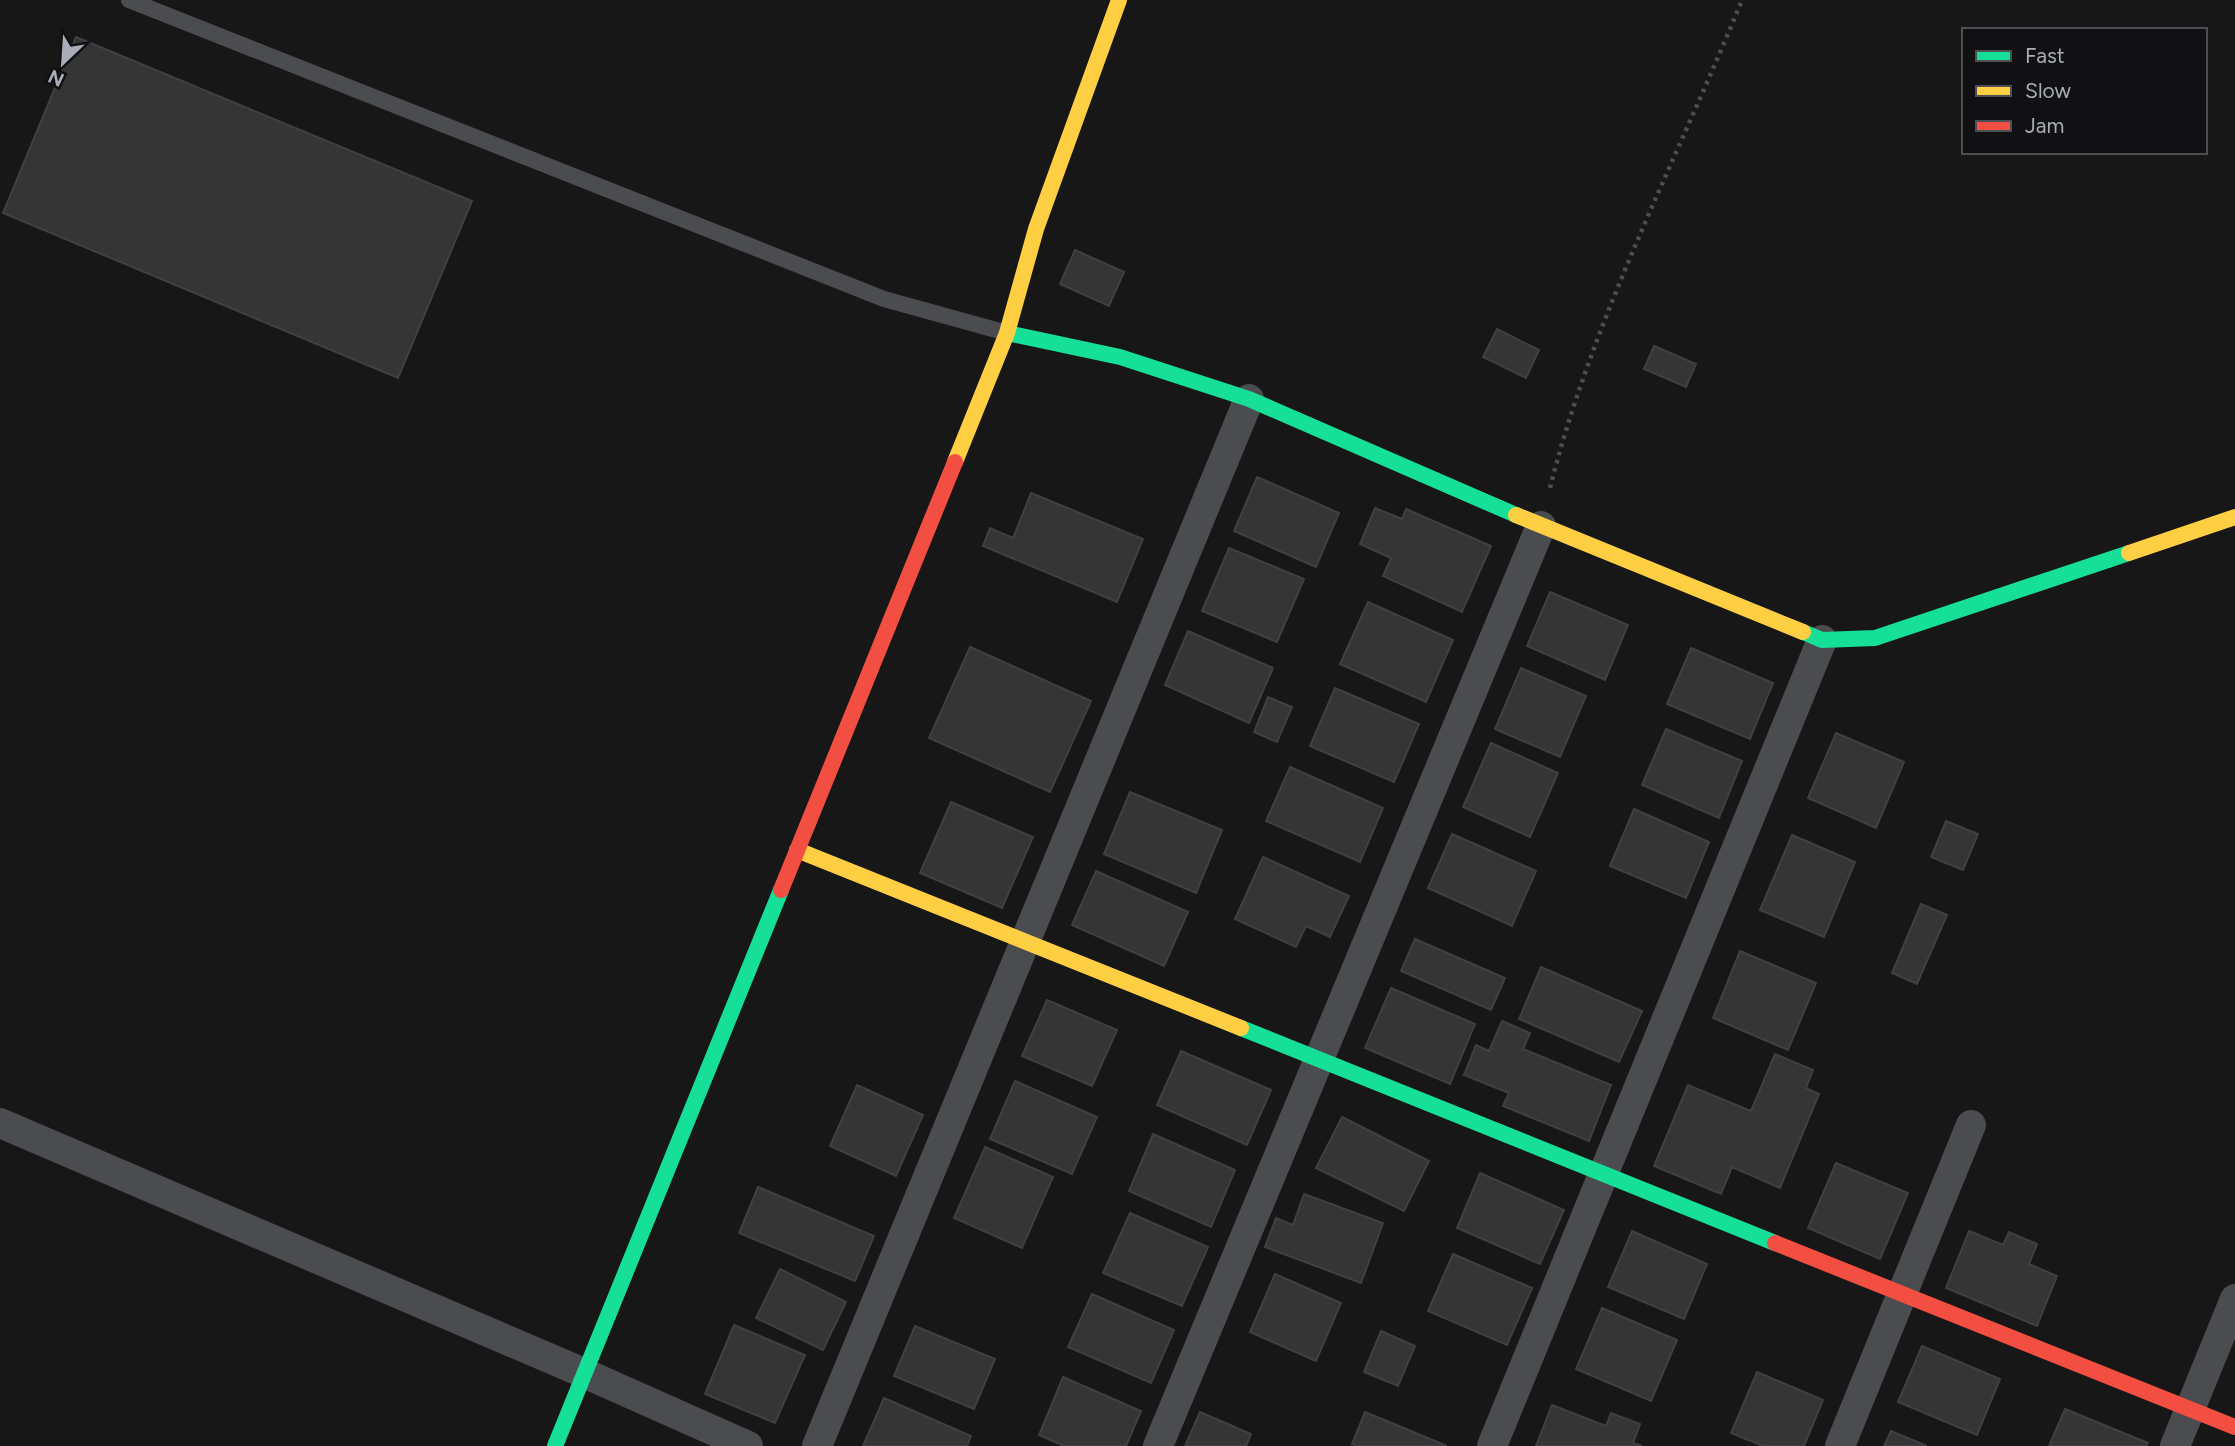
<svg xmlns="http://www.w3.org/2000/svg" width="2235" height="1446" font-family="Figtree,sans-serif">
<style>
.building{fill:#353536;stroke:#3f4043;stroke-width:2}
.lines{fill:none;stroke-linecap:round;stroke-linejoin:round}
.path{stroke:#4d4e52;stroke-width:4.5;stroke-dasharray:3.5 5;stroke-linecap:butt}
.lane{stroke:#4b4c50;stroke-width:16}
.street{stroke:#4b4c50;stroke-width:30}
.fast{stroke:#16e098;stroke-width:16}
.slow{stroke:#ffcf43;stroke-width:16}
.jam{stroke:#f24e42;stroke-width:16}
</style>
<rect width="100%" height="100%" fill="#171717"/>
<path class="building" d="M76 37 472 201 398 378 3 213Z
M1075 250 1124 272 1109 306 1060 284Z
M1497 329 1539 350 1526 378 1483 357Z
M1654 346 1696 364 1686 387 1644 369Z
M1257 477 1339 513 1316 567 1234 531Z
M1031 493 1143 539 1117 602 983 546 990 528 1013 538Z
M1375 508 1402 519 1406 509 1491 546 1462 612 1383 576 1391 558 1360 544Z
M1229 548 1304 579 1277 642 1202 611Z
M1550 592 1628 625 1605 680 1527 646Z
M1368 602 1453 640 1426 702 1340 664Z
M1188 631 1273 668 1249 723 1165 685Z
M970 647 1091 701 1050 792 929 738Z
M1691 648 1773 683 1750 739 1667 704Z
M1521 668 1586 696 1560 757 1495 729Z
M1335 688 1419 724 1394 782 1310 746Z
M1268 697 1292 707 1277 742 1254 732Z
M1666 729 1742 761 1719 818 1642 785Z
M1836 733 1904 762 1876 828 1808 798Z
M1491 743 1558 773 1530 837 1463 807Z
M1290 767 1383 808 1360 862 1266 821Z
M1130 792 1222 830 1196 893 1104 854Z
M951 802 1033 837 1002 908 920 873Z
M1634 809 1709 842 1686 898 1610 866Z
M1946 821 1978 834 1963 870 1931 857Z
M1452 834 1536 871 1512 926 1428 888Z
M1792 835 1855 862 1824 937 1760 910Z
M1263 857 1349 896 1330 937 1306 926 1296 947 1235 919Z
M1096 871 1188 912 1164 966 1072 925Z
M1921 904 1947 915 1917 984 1892 973Z
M1415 939 1505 978 1491 1010 1401 971Z
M1740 951 1816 983 1788 1050 1713 1018Z
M1541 967 1642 1011 1619 1062 1519 1019Z
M1391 988 1475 1024 1450 1084 1365 1048Z
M1047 1000 1117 1030 1092 1086 1022 1056Z
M1502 1021 1530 1033 1523 1049 1611 1085 1589 1141 1503 1106 1509 1093 1464 1075 1476 1045 1489 1051Z
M1181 1051 1271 1090 1247 1145 1157 1105Z
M1775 1054 1813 1070 1806 1088 1819 1094 1780 1188 1732 1167 1721 1194 1654 1166 1688 1085 1751 1111Z
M1015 1081 1097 1117 1072 1174 990 1139Z
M857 1085 923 1115 896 1176 830 1146Z
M1342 1117 1429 1161 1404 1211 1316 1168Z
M1153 1134 1235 1170 1211 1227 1129 1191Z
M985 1147 1053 1177 1022 1248 954 1218Z
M1836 1163 1908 1193 1880 1259 1808 1228Z
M1480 1173 1564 1210 1540 1264 1457 1228Z
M758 1187 874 1236 855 1281 739 1233Z
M1304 1194 1383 1223 1361 1283 1265 1247 1276 1218 1293 1225Z
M1130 1213 1208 1247 1182 1306 1103 1273Z
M1632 1231 1707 1264 1684 1319 1608 1287Z
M1969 1231 2003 1245 2009 1232 2037 1244 2029 1264 2057 1276 2037 1326 1946 1288Z
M1453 1254 1532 1288 1507 1345 1428 1311Z
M780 1269 846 1302 823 1350 756 1318Z
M1275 1274 1341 1303 1316 1361 1250 1332Z
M1092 1294 1174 1330 1151 1383 1068 1347Z
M1602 1308 1677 1340 1651 1401 1576 1369Z
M734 1325 805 1355 775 1423 705 1394Z
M915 1326 995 1359 974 1409 894 1376Z
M1381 1331 1415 1346 1398 1386 1364 1372Z
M1922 1346 2000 1379 1977 1435 1898 1402Z
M1757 1372 1823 1400 1804 1446H1763L1731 1433Z
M1063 1377 1141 1411 1126 1446H1064L1039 1435Z
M884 1398 971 1436 967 1446H863Z
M1552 1405 1606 1426 1611 1413 1640 1424 1633 1443 1642 1446H1536Z
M2065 1409 2148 1443 2146 1446H2049Z
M1200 1412 1251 1434 1246 1446H1185Z
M1365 1412 1447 1446H1357L1352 1444Z
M1891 1431 1927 1446H1884Z"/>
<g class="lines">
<path class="path" d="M1550 488C1593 317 1676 162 1742 0"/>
<path class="lane" d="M129 0 884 299 1007 333"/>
<path class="street" d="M0 1123 584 1373 748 1446
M817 1446 1249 399
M1158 1446 1541 526
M1492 1446 1822 640
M1840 1446 1971 1125
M2175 1446 2235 1299"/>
<path class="fast" d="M1007 333 1120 357 1249 399 1516 515
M1803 632 1822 640 1875 638 2129 553
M1241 1028 1775 1243
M555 1446 781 890"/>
<path class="slow" d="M955 462 1007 333 1036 229 1119 0
M1516 515 1803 632
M2129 553 2235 517
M797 850 1241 1028"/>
<path class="jam" d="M781 890 955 462
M1775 1243 2235 1427"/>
</g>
<rect x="1962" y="28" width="245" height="126" fill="#111113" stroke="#4d4f55" stroke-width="2"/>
<rect x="1976" y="51" width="35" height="10" fill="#16e098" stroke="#4d4f55" stroke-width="2"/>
<text x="2025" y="63" font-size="21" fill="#a8adb8">Fast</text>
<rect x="1976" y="86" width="35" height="10" fill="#ffcf43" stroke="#4d4f55" stroke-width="2"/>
<text x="2025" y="98" font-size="21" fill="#a8adb8">Slow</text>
<rect x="1976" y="121" width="35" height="10" fill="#f24e42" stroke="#4d4f55" stroke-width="2"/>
<text x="2025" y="133" font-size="21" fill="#a8adb8">Jam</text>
<g transform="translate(63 63) rotate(205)" stroke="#111113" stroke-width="5" paint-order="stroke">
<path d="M0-5L12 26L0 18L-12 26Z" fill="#a8adb8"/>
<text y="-10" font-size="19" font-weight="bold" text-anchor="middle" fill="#a8adb8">N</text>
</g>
</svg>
